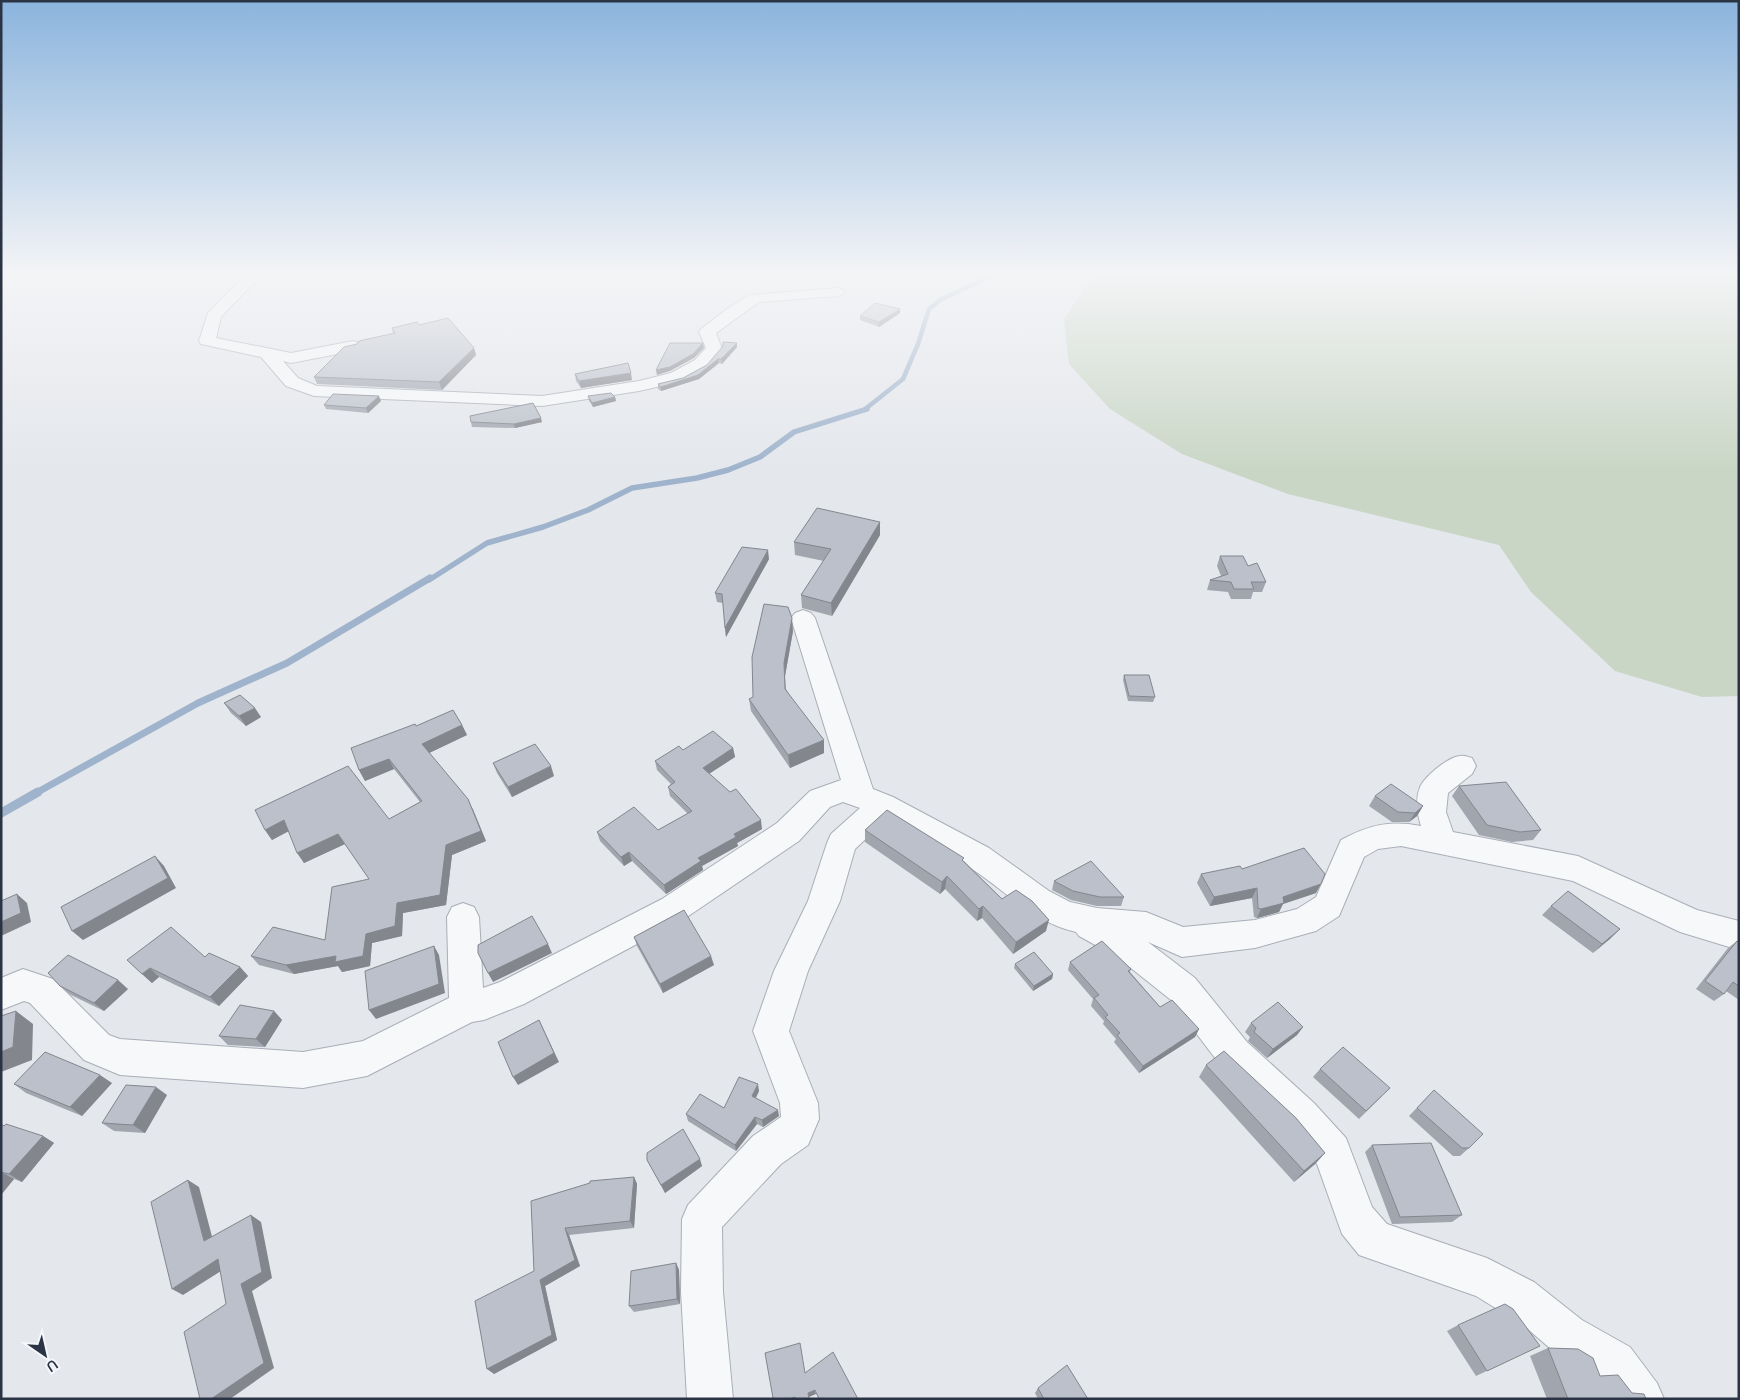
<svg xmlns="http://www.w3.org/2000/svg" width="1740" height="1400" font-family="'Nunito Sans',sans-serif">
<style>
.green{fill:#c9d6c5}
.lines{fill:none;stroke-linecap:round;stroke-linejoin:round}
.stream-far3{stroke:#9fb4cc;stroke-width:4.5}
.stream-far2{stroke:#9fb4cc;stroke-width:5.5}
.stream-far1{stroke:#9fb4cc;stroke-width:7}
.stream{stroke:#9fb4cc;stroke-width:9}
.street-casing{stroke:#a9aeb7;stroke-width:2}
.street{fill:#f7f8fa;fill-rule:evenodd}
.wall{fill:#a1a5ae}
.shaded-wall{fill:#83868d}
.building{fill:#bbc0ca;stroke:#83868d}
</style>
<rect width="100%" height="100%" fill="#e4e7ec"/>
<path class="green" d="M1094 274H1739V696L1702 697 1615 671 1531 592 1499 545 1288 494 1182 454 1110 409 1069 364 1064 319Z"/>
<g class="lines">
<path class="stream-far3" d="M864 410 903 379 918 344 929 309 940 300 995 274"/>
<path class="stream-far2" d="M429 580 487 543 543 527 588 510 632 488 697 478 728 470 760 457 794 432 867 409"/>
<path class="stream-far1" d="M36 793 198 703 287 663 430 578"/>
<path class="stream" d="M1 813 38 792"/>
<g class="street-casing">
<path id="street" d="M246 274H262L221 317 216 338 291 353 353 341 359 343 361 346 359 349 353 351 291 363 283 361 298 378 317 386 542 396 639 381 671 373 695 360 706 348 699 332 701 329 727 309 750 295 839 288 846 292 839 296 759 302 716 333 722 349 707 368 683 381 639 391 542 406 314 396 286 386 261 357 201 344 199 341 208 313Z
M803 610 811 613 815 618 873 789 893 797 989 848 1049 891 1070 902 1097 908 1146 912 1183 927 1255 920 1297 909 1316 897 1341 840C1369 825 1389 820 1421 826 1417 813 1415 800 1420 787 1425 776 1448 757 1460 756 1464 755 1468 757 1472 758L1476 766 1472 774 1448 793 1446 812 1453 832 1578 856 1697 910 1739 921V950L1680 932 1573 881 1401 846 1378 849 1364 857 1339 916 1316 931 1255 948 1182 957 1148 942 1195 978 1247 1042 1314 1103 1346 1138 1372 1207 1387 1224 1487 1258 1534 1282 1582 1320 1630 1347 1657 1383 1664 1399H1613L1598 1379 1552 1350 1523 1325 1476 1296 1359 1255 1342 1234 1317 1164 1288 1129 1221 1066 1171 1000 1117 957 1079 936 1076 932C1032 922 1003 888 966 865 940 849 912 835 886 820L855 849 840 901 808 971 789 1031 818 1103 819 1119 808 1145 781 1164 722 1227 723 1292 733 1399H687L681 1292 682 1219 688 1205 753 1136 781 1117 780 1103 753 1031 774 971 808 901 827 843 831 834 860 808 843 802 830 807 799 841 684 919 524 1004 484 1020 472 1022 367 1076 303 1088 120 1075 84 1060 30 1003 24 1001 1 1010V978L23 969 53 979 109 1035 120 1039 303 1052 363 1041 449 998 447 917 452 907 463 903 474 907 479 917 483 988 500 982 662 899 777 823 810 791 841 780 791 618 795 613Z"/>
</g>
<use href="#street" class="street"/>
</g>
<path class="wall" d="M900 309V313L879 327 860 320V316Z
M419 325 474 348 476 355 442 390 317 384 314 377 393 333 392 328Z
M737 347 722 364 719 363 699 379 661 391 658 389V384L683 378 707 365Z
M575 374 632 380 581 388 576 381Z
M588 396 615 397 616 401 593 407 589 401Z
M381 401 368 413 326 409 324 405Z
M471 422H542L515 428 472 427Z
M880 522V535L832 616 802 608 801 595 824 561 795 555 794 542Z
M1220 556 1248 566 1266 582 1262 592H1253L1251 599H1231L1228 592 1207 590 1210 580 1221 576 1217 566Z
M769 559 726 637 723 603 717 602 715 593Z
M793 631 785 676 786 689 824 753 790 768 751 711 749 699 753 697Z
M1124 675 1155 697 1153 702 1128 701 1123 680Z
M224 703 261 717 246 726 231 713Z
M462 725 467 735 429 753 473 809 486 841 452 855 446 905 403 913 402 936 372 943 370 966 342 972 338 966 294 974 259 965 251 956 325 940 369 879 345 844 304 863 288 831 272 840 265 830 389 819 420 802 394 769 365 781 359 770 416 726Z
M733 748 735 757 709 774 762 829 737 843 738 846 702 866 703 870 666 894 632 861 624 866 600 841 597 832 658 830 688 814 670 796 668 787 671 784 657 770 655 761 683 750Z
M493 763 554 776 512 797 497 773Z
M1459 786 1541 830 1533 840 1512 842 1479 835 1452 796Z
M1375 796 1423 806 1417 816 1409 822H1392L1369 806Z
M865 830 964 861 1002 899 1046 931 1013 954 982 918 977 921 945 889 940 894 865 842Z
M1242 869 1316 893 1283 904 1279 912 1257 918 1254 917 1252 898 1210 906 1197 883 1201 874Z
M1054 881 1124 897 1121 906H1097L1071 900 1052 890Z
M1551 906 1620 929 1593 953 1542 915Z
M634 937 714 965 663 993 637 946Z
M1737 941 1739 942V1000L1726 991 1724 994 1714 1001 1696 989 1728 948Z
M205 957 240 967 248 976 219 1006 159 977 152 983 127 960Z
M1070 962 1131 969 1130 972 1160 1007 1199 1029 1195 1037 1139 1073 1114 1042 1116 1039 1103 1024 1104 1021 1091 1006 1093 999 1068 970Z
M1015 964 1053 974 1052 979 1033 991 1014 968Z
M60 986 128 989 104 1011 71 995Z
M274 1011 282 1020 265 1047 228 1045 219 1036Z
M1251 1023 1303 1027 1297 1035 1267 1058 1248 1041 1250 1037 1245 1032Z
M1206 1065 1325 1153 1315 1164 1294 1182 1199 1077Z
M1320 1069 1382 1096 1359 1119 1313 1077Z
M112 1083 82 1116 26 1093 14 1084Z
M1434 1090 1469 1148 1460 1156H1453L1409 1116Z
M759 1091 756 1098 779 1116 763 1127 757 1124 736 1151 688 1121 686 1114 724 1108Z
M167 1095 145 1133 114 1131 102 1123Z
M1 1124 4 1126 43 1136 54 1143 22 1182 14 1179 1 1195Z
M1372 1145 1462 1215 1452 1222 1392 1224 1365 1152Z
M647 1160 702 1166 665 1193Z
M634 1177 637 1184 634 1228 569 1235 580 1266 545 1286 557 1340 494 1374 534 1271 590 1183Z
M676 1263 679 1270 680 1304 634 1312 629 1306Z
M1458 1325 1540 1346 1476 1376 1447 1331Z
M1548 1348 1632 1393 1646 1399H1547L1530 1356Z
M1038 1388 1088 1399H1038L1035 1393Z"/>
<path class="shaded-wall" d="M900 309V313L879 327V322Z
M703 343 704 348 694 358 670 371 657 375 656 370Z
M737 343V347L722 364 721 359Z
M474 348 476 355 442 390 439 382Z
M718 359 719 363 699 379 661 391V387L698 375Z
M631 373 632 380 581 388 579 381Z
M379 396 381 401 368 413 366 408Z
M615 397 616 401 593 407 592 403Z
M541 418 542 422 515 428 514 424Z
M880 522V535L832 616 831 603Z
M768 550 769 559 726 637 725 628Z
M792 618 793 631 785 676 784 663Z
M255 708 261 717 246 726 239 716Z
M462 725 467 735 427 754 422 744Z
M824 740V753L790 768 788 755Z
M733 748 735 757 704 777 703 768Z
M389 759 394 769 365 781 359 770Z
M551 766 554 776 512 797 508 787Z
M468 799 486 841 452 855 446 905 403 913 402 936 372 943 370 966 342 972 338 966 294 974 286 965 366 934 446 845Z
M1423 806 1417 816 1409 822 1415 813Z
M284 820 291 830 272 840 265 830Z
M761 820 762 829 737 843 738 846 702 866 703 870 666 894 664 885 698 858 734 834Z
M338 834 345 844 304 863 297 853Z
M629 852 632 861 624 866 621 857Z
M155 856 164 866 176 888 83 940 72 931Z
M947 876 945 889 940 894 942 882Z
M1321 884 1316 893 1283 904 1279 912 1257 918 1261 909 1283 897Z
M1257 888 1252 898 1210 906 1214 897Z
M17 894 27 903 31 922 1 936V922Z
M983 906 982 918 977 921 979 909Z
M1049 920 1046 931 1013 954 1016 942Z
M1620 929 1610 939 1593 953 1602 944Z
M548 944 552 953 493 982 488 973Z
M434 946 439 955 445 993 376 1019 369 1010Z
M711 956 714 965 663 993 660 984Z
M240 967 248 976 219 1006 210 997Z
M150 968 159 977 152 983 142 974Z
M1053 974 1052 979 1033 991 1034 986Z
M118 980 128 989 104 1011 94 1003Z
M16 1011 33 1024 32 1060 1 1072V1052Z
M274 1011 282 1020 265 1047 256 1039Z
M539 1020 559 1062 518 1085 513 1077Z
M1303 1027 1297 1035 1267 1058 1273 1049Z
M1199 1029 1195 1037 1139 1073 1143 1066Z
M100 1075 112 1083 82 1116 70 1107Z
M758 1084 759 1091 753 1103 752 1096Z
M156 1087 167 1095 145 1133 133 1125Z
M778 1110 779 1116 763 1127 762 1120Z
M755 1117 757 1124 736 1151 735 1145Z
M43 1136 54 1143 22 1182 9 1174Z
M1325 1153 1315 1164 1294 1182 1304 1171Z
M700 1159 702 1166 665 1193 661 1185Z
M1 1172 14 1179 1 1195Z
M634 1177 637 1184 634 1228 630 1221Z
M188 1180 199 1187 215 1248 204 1241Z
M251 1215 261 1222 272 1278 252 1291 274 1368 230 1399H211L241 1284Z
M565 1228 569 1235 580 1266 545 1286 557 1340 494 1374 487 1369 540 1280Z
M218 1259 229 1266 183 1295 172 1289Z
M676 1263 679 1270 680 1304 677 1299Z
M815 1390 816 1394 809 1397 808 1393Z"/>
<path class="building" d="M875 303 900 309 879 322 860 316Z
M448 318 474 348 439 382 314 377 344 347 357 344 359 341 395 333 392 328 417 322 419 325Z
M723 342 737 343 721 359H718L698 375 661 387 658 384 683 378 707 365 723 346Z
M670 343H703L693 354 670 367 656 370Z
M628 363 631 373 579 381 575 374Z
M611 393 615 397 592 403 588 396Z
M333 394 379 396 366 408 324 405Z
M533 403 541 418 514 424 471 422 470 416Z
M817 508 880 522 831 603 801 595 831 549 794 542Z
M742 547 768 550 725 628 722 594 715 593Z
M1220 556H1243L1248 566 1257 563 1266 582H1251L1254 589H1234L1231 582 1210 580 1228 574Z
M764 604 788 607 792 618 784 663 785 689 824 740 788 755 749 699 753 697 752 657Z
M1124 675H1149L1155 697 1129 696Z
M240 695 255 708 239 716 224 703Z
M453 710 462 725 422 744 468 799 481 831 446 845 440 895 397 903 395 926 366 934 363 956 335 962 336 956 286 965 251 956 273 927 325 940 332 887 369 879 338 834 297 853 284 820 265 830 255 810 348 766 389 819 422 801 389 759 359 770 351 748 415 724 416 726Z
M713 731 733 748 703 768 730 792 736 789 761 820 734 834 736 837 698 858 701 861 664 885 629 852 621 857 597 832 634 807 658 830 692 811 668 787 675 782 655 761 679 746 683 750Z
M535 744 551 766 508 787 493 763Z
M1506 782 1541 830 1520 832 1487 825 1459 786Z
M1391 784 1423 806 1415 813 1398 812 1375 796Z
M887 810 964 858 962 860 1002 899 1016 890 1032 901 1049 920 1016 942 983 906 979 909 947 876 942 882 865 830Z
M1304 848 1325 874 1321 884 1283 897 1284 903 1261 909 1258 908 1257 888 1214 897 1201 874 1240 866 1242 869Z
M155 856 168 878 72 931 61 907Z
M1091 861 1124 897H1100L1073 891 1054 881Z
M1568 891 1620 929 1602 944 1551 906Z
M17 894 21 913 1 922V901Z
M684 910 711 956 660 984 634 937Z
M532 916 548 944 488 973 478 953V945Z
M171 927 205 957 209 953 240 967 210 997 150 968 142 974 127 960Z
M1102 941 1131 969 1128 971 1160 1007 1172 1000 1199 1029 1143 1066 1117 1035 1120 1033 1105 1017 1108 1015 1094 998 1099 995 1070 962Z
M1737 941 1739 942V986L1733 982 1724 994 1705 981Z
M434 946 439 984 369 1010 365 971Z
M1034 952 1053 974 1034 986 1015 964Z
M68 955 118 980 94 1003 60 986 48 973Z
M1278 1002 1303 1027 1273 1049 1254 1032 1256 1028 1251 1023Z
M240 1005 274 1011 256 1039 219 1036Z
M16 1011 13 1047 1 1052V1016Z
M539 1020 554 1053 513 1077 498 1042Z
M1343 1047 1390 1088 1366 1111 1320 1069Z
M1224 1051 1296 1118 1325 1153 1304 1171 1206 1065Z
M45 1052 100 1075 70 1107 14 1084Z
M739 1077 758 1084 752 1096 778 1110 762 1120 755 1117 735 1145 686 1114 700 1094 724 1108Z
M126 1085 156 1087 133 1125 102 1123Z
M1434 1090 1483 1134 1469 1148H1462L1417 1108Z
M1 1124 4 1126 6 1124 43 1136 9 1174 1 1172Z
M683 1129 700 1159 661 1185 647 1160V1153Z
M1431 1143 1462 1215 1400 1217 1372 1145Z
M634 1177 630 1221 565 1228 575 1260 540 1280 552 1335 487 1369 475 1301 534 1271 531 1201 590 1183V1181Z
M188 1180 204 1241 251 1215 262 1272 241 1284 264 1363 211 1399H200L184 1332 226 1304 218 1259 172 1289 151 1202Z
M676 1263 677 1299 629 1306 631 1271Z
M1505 1304 1513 1309 1540 1346 1487 1371 1458 1325Z
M800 1343 805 1373 833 1352 858 1399H819L815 1390 808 1393 809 1399H796L795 1397 789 1399H772L773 1398 765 1353Z
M1548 1348 1578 1349 1593 1358 1600 1376 1618 1375 1632 1393 1644 1394 1646 1399H1568Z
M1067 1365 1088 1399H1044L1038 1388Z"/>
<linearGradient id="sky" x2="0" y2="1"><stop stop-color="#8bb4dd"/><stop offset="0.58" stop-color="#f3f4f6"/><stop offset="1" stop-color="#f3f4f6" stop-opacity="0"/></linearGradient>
<rect width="1740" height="470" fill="url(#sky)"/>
<rect width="1740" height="1400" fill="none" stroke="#2b3445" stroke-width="5"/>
<g transform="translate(45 1355) rotate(146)" stroke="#f4f6f9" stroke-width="4" paint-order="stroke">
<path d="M0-4L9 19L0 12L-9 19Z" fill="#2b3445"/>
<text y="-8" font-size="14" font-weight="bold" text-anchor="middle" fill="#2b3445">U</text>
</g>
</svg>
